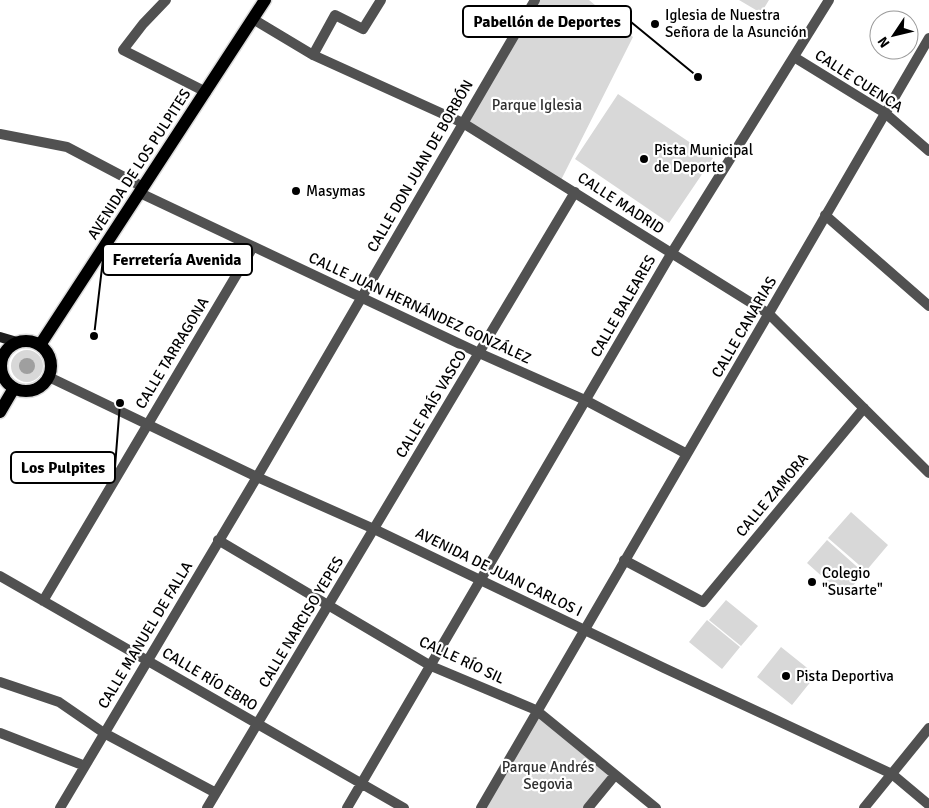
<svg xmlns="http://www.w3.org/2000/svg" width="929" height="808" font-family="Signika,sans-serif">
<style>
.green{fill:#d8d8d8}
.water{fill:#9f9f9f}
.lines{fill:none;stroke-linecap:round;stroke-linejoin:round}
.primary-casing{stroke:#dbdbdb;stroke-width:15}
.minor{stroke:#515151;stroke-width:10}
.tertiary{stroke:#515151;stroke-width:10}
.secondary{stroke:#1e1e1e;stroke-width:10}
.primary{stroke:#000;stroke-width:12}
.poi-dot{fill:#000;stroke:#fff;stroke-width:2}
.labels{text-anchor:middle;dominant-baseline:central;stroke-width:4.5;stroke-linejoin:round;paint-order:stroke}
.poi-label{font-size:15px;fill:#000;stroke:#fff;text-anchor:start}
.street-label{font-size:15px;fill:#000;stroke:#fff}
.park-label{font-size:15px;fill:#2f2f2f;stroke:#fff}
.leader{fill:none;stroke:#000;stroke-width:2}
.callout-dot{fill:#000;stroke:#fff;stroke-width:2}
.callout{fill:#fff;stroke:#000;stroke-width:2}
.callout-label{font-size:16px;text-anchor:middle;font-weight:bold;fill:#000}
</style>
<rect width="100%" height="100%" fill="#fff"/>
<path class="green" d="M535 0H589L633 37 560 182 463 123Z
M739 0H769L761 13Z
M618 94 713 158 669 223 575 159Z
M11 366a16 16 0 1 1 32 0a16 16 0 1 1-32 0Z
M851 512 888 545 866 571 828 538Z
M827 540 864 573 844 596 807 563Z
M726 600 758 626 741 646 709 620Z
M707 620 740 647 722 669 689 642Z
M781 647 816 675 792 705 757 677Z
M536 710 615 775 588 808H481Z"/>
<path class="water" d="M19 366a8 8 0 1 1 16 0a8 8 0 1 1-16 0Z"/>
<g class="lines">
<g class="primary-casing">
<path id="primary" d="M1 366a25 25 0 1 1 50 0a25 25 0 1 1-50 0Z
M40 345 265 0
M0 412 14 388"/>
</g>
<path class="minor" d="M166 0 143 24 123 50 206 92
M253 19 313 55 463 123 769 314 929 473
M313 55 335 15 363 29 381 0
M794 57 885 113 929 151
M0 134 67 147 143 187
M140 193 479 353 585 400 687 454
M825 215 929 306
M218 540 431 666 536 710 656 808
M624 560 703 602 864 408
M0 576 404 808
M43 601 253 247
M0 682 59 702 104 733 216 793
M0 733 85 766
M60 808 257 477 535 0
M207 808 575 192
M347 808 671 254 829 0
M481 808 929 38
M588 808 615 775
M864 808 929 728"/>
<path class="tertiary" d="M49 377 257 477 374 529 664 668 892 774 929 805"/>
<path class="secondary" d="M0 337 17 342
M0 366 1 367"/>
<use href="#primary" class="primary"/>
</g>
<g class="poi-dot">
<circle cx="655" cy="24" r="5"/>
<circle cx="644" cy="159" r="5"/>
<circle cx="296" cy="191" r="5"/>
<circle cx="812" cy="582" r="5"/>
<circle cx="786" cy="676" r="5"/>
</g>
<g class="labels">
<g class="poi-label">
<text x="665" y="15">Iglesia de Nuestra<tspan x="665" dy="17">Señora de la Asunción</tspan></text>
<text x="654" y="150">Pista Municipal<tspan x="654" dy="17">de Deporte</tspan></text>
<text x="306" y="191">Masymas</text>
<text x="822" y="573">Colegio<tspan x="822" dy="17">"Susarte"</tspan></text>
<text x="796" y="676">Pista Deportiva</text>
</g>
<g class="street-label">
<text transform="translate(859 81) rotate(33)">CALLE CUENCA</text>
<text transform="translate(139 164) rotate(-57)">AVENIDA DE LOS PULPITES</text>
<text transform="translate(420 166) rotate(-60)">CALLE DON JUAN DE BORBÓN</text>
<text transform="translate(621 203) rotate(33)">CALLE MADRID</text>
<text transform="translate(623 306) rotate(-60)">CALLE BALEARES</text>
<text transform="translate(420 308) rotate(25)">CALLE JUAN HERNÁNDEZ GONZÁLEZ</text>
<text transform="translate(744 327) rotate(-60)">CALLE CANARIAS</text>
<text transform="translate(172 353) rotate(-59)">CALLE TARRAGONA</text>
<text transform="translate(431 404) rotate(-59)">CALLE PAÍS VASCO</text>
<text transform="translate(772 495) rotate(-50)">CALLE ZAMORA</text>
<text transform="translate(499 572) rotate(26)">AVENIDA DE JUAN CARLOS I</text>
<text transform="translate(301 622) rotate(-59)">CALLE NARCISO YEPES</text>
<text transform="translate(145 635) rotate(-59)">CALLE MANUEL DE FALLA</text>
<text transform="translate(462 660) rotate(25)">CALLE RÍO SIL</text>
<text transform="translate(210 679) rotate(31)">CALLE RÍO EBRO</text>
</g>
<g class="park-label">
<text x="537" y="105">Parque Iglesia</text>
<text x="548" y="767">Parque Andrés<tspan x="548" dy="17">Segovia</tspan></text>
</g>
</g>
<path class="leader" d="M698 77L631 22M94 336L103 259M120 403L115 467"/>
<g class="callout-dot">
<circle cx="698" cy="77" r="5"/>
<circle cx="94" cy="336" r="5"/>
<circle cx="120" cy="403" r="5"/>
</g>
<g class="callout">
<rect x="463" y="6" width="168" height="31" rx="5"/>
<rect x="103" y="244" width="149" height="31" rx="5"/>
<rect x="11" y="452" width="104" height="31" rx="5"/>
</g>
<g class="callout-label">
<text x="547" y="27">Pabellón de Deportes</text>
<text x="177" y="265">Ferretería Avenida</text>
<text x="63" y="473">Los Pulpites</text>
</g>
<g transform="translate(894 35) rotate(235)"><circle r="24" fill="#ffffff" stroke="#999999"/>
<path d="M0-4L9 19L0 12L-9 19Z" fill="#000000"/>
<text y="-8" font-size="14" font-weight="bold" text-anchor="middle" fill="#000000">N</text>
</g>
</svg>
